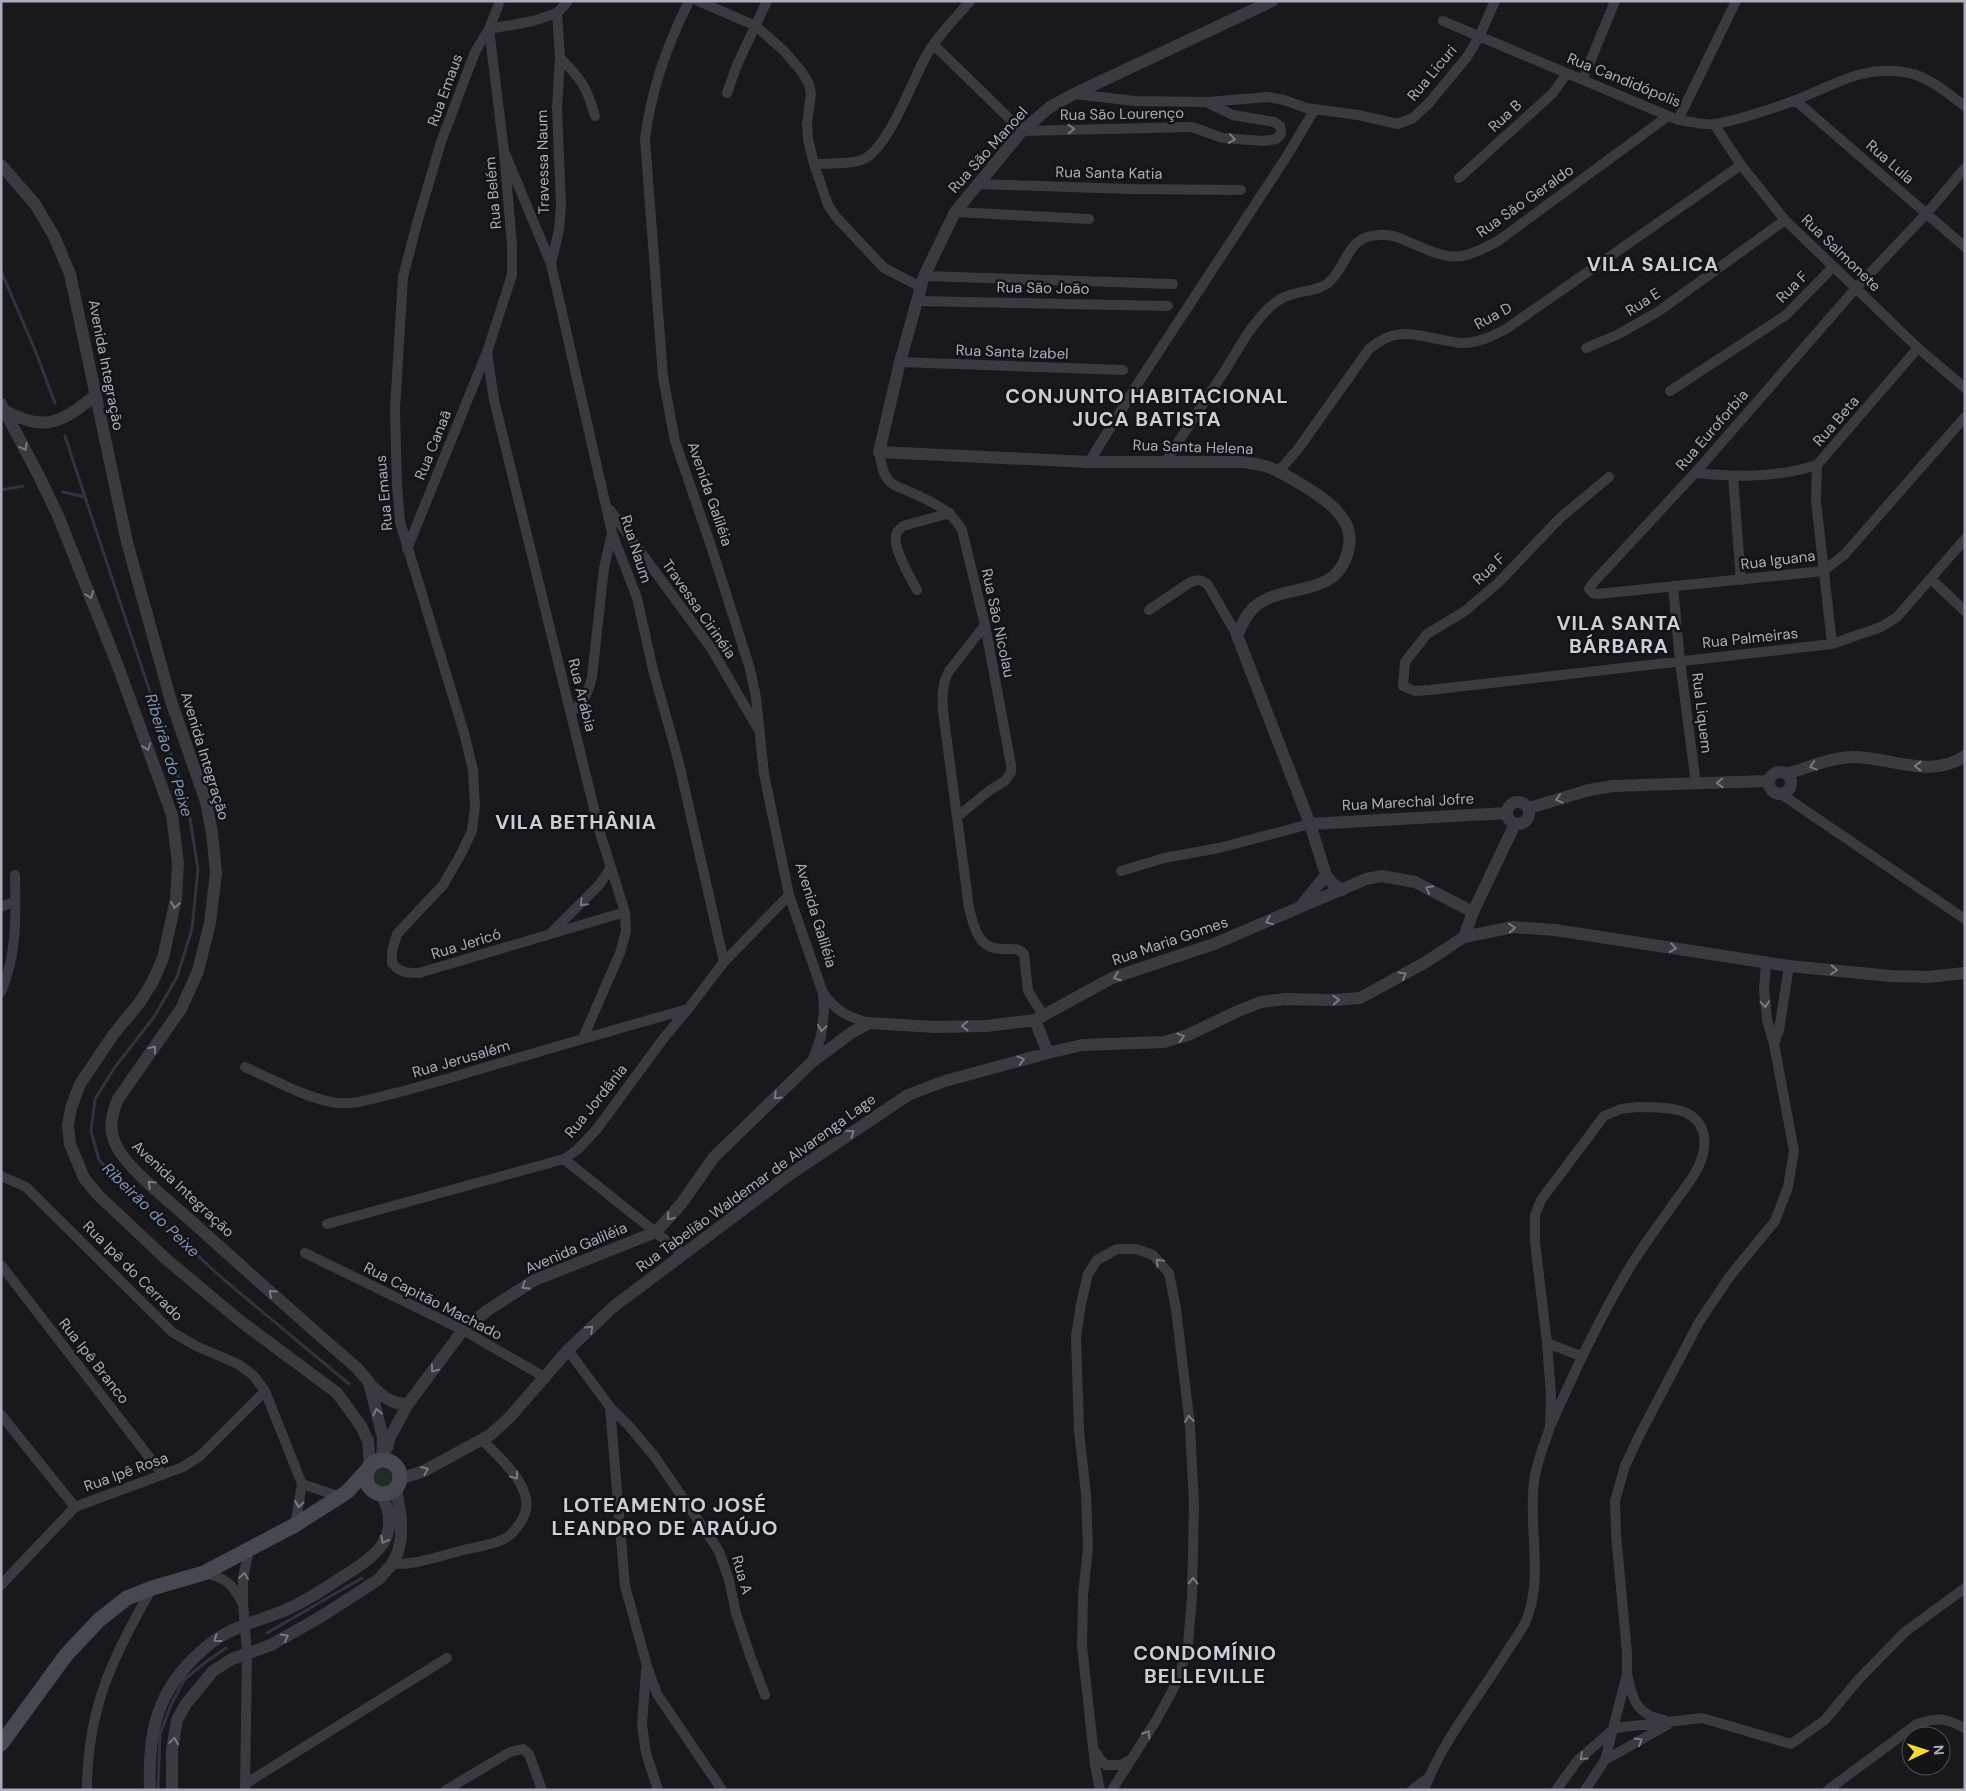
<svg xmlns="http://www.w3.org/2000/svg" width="1966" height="1791" font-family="'DM Sans',sans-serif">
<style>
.green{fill:#222b25}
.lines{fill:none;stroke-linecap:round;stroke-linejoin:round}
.stream{stroke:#2e3540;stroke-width:3}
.minor{stroke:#3a3a40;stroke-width:10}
.tertiary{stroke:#3a3a40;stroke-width:12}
.secondary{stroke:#474850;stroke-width:15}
.oneway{stroke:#787984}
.labels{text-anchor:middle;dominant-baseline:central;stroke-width:5;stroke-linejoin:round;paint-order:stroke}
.street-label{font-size:15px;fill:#abadbb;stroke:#141416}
.water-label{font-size:16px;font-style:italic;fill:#8194b7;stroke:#141416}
.district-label{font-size:20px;font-weight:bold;letter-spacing:1px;fill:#cccdd7;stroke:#141416}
</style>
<rect width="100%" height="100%" fill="#19191b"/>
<path class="green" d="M371 1476a13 13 0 1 1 26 0a13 13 0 1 1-26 0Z"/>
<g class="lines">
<path class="stream" d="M1 271 35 350 55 403
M65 436 85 497
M1 490 23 486
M63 492 85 497 188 806 198 869 192 929 177 977 154 1017 115 1067 95 1099 91 1131 99 1160 124 1187 223 1279 349 1384
M267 1633 362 1578
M158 1790 160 1734 171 1705 184 1680 207 1661 226 1648"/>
<path class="minor" d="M500 1 489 29 475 52 441 142 417 223 403 277 395 409 397 486 400 522 464 733 473 770 475 806 472 831 461 854 443 885 397 934 392 951V963C400 973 407 973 419 973L625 912
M689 1C667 45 651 90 645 139L663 377 675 441 712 549 750 669 756 697 764 774 789 895 823 993 824 1011 821 1037 812 1062
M698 1 756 26 784 51 802 72 809 84 811 94 807 124 808 139 814 164 828 205 837 218 884 268 921 287
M1443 21 1678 120C1689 121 1704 126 1716 124 1738 120 1775 108 1796 100 1836 84 1865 64 1909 73 1929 77 1948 94 1965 106
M489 29 533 21 557 13 568 1
M934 45 1022 131 1192 127 1223 138 1264 141 1276 139 1281 134 1280 126 1274 122 1233 115 1208 103
M560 58C581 78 587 88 595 116
M1583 79 1615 1
M727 93 737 65 767 1
M1074 94 1135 101 1207 102 1268 97 1284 100 1306 108 1358 115 1398 124 1413 118 1429 103 1467 57 1479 37 1495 1
M1795 100 1965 247
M1678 120 1736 1
M1714 124 1741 165 1785 220 1918 348 1965 388
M504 151 551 264 612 533 637 598 653 670 678 759 724 962
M814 164C829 163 850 165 864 159 888 148 912 82 925 58 936 37 955 19 970 1
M1965 168 1927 213 1856 288 1695 473 1592 584 1589 589 1593 593 1598 594 1823 571 1844 555 1965 417
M1459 178 1553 93 1567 73
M977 184 1130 189 1241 190
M955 212 1089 219
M551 264 559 230 561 206 557 108 560 58 557 13
M924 276 1173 284
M917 301 1168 306
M1586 348 1619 334 1659 311 1785 220
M487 352 494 400 600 833 625 912 626 931 620 953 583 1038
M900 362 1123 370
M1670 391 1786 315 1833 267
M879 452C881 461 882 473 889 481 892 485 901 488 906 490 929 501 949 507 962 530L985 625 1011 765V772L1005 781 990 790 957 817
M1166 461C1186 430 1206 399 1226 369 1240 346 1254 319 1276 302 1293 289 1316 293 1328 283 1350 264 1345 236 1380 235 1391 234 1400 238 1409 242 1450 260 1457 263 1498 241L1668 116
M1089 462 1142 377 1285 159 1315 109
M1817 465 1816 501 1832 644
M1279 471 1298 449 1369 349C1395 327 1412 334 1443 340 1449 341 1456 343 1462 343 1479 343 1492 336 1506 329L1741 165
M1695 473C1737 477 1776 478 1817 465L1918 348
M1609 477 1560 518 1499 582 1465 611 1427 634 1405 662 1403 686 1415 691 1430 690 1832 644 1881 627 1897 617 1965 539
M1733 477 1741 580
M610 510 711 648 757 727
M407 549 487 352 512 275V245L504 151 489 29
M1931 579 1965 611
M1673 586 1680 661 1696 784
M917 590C911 579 890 544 897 532 898 531 902 527 903 526L950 513
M1149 610 1189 583C1197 579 1201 579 1208 585L1237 635
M985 625 949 671C942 684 942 696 943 711L969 908C975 930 978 950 1005 949 1012 949 1018 948 1024 954L1028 991 1043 1015
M571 712C584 702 588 693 592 677L604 568 612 533
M1781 794 1965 919
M1121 871 1164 858 1219 848 1310 824
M1 907 15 901
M552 932 599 885 610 869
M1 992C17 956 16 914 15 875
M824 994C838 1013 847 1016 869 1023
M1774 1044 1779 1030 1789 966
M245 1067C274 1080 305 1098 337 1103 356 1105 378 1097 396 1093 422 1086 448 1079 473 1071 545 1050 616 1029 688 1009
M1637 1107C1659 1108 1695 1104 1703 1132 1711 1161 1684 1188 1669 1210 1656 1229 1642 1247 1630 1267 1599 1318 1574 1372 1550 1427L1551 1394 1547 1343 1535 1242V1215L1541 1200 1604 1116 1621 1109Z
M564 1159 684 1255
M1 1176 26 1187 172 1332 196 1346 238 1364 253 1375 265 1391 302 1484 295 1525
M327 1224 564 1159 577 1150 597 1129 663 1039 688 1009 724 962 789 895
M305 1253 463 1330 546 1378
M1 1265 163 1475
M1547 1343 1581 1356
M568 1350 610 1407 625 1586 647 1666 657 1694 722 1790
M610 1407 629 1426 655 1457 719 1551 729 1580 736 1613 751 1658 765 1695
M1 1415 75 1507
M302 1484 341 1497
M392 1564C416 1565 439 1556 463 1550 476 1547 492 1545 504 1539 511 1536 516 1529 520 1523 542 1493 502 1460 482 1440
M204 1573C225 1578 231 1582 242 1602
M1 1585 75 1507 183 1467 200 1456 265 1391
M646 1670 642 1725 646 1753 658 1790
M1628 1678C1633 1702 1638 1715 1664 1720
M1095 1751 1100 1759 1106 1765H1121L1132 1759
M1605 1760 1669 1724
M245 1784 447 1658
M87 1790C87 1709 113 1656 152 1588
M245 1790 247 1653 243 1603V1578L249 1550
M446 1790 510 1752 523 1749 529 1754 542 1790
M1100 1790 1095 1765 1082 1646 1083 1596 1088 1547 1086 1494 1079 1431 1076 1337 1081 1304 1088 1274 1097 1260 1117 1249H1136L1153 1255 1169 1273 1176 1309 1190 1426 1194 1504 1192 1596 1188 1645 1178 1680 1157 1719 1112 1790
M1412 1790 1428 1778
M1424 1790C1442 1741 1479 1697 1506 1653 1512 1643 1521 1632 1526 1621 1544 1577 1528 1528 1534 1482 1536 1463 1544 1445 1550 1427
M1556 1790 1578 1760 1615 1728 1702 1718 1791 1744 1825 1720 1858 1680 1905 1632 1965 1588
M1585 1790 1605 1760 1627 1674V1653L1616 1534 1615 1501 1625 1466 1639 1436 1699 1322 1730 1276 1775 1221 1788 1187 1794 1151 1774 1044 1767 1020 1764 989 1766 963
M1828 1790 1917 1724C1938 1717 1945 1718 1965 1728"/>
<path class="tertiary" d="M1272 1 1074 94 1050 107 1022 131 955 212 924 276 900 362 879 452 1089 462H1242C1250 463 1258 464 1265 466 1280 470 1322 496 1333 507 1346 520 1353 532 1348 551 1337 598 1287 583 1258 604 1247 612 1243 623 1237 635L1310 824 1326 875 1333 884 1342 890
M1 165 35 204 54 236 70 274 127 542 171 701 206 802 212 833 216 873 210 923 198 971 181 1009 118 1099C111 1116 108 1130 117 1147 127 1168 170 1202 189 1219 245 1269 300 1319 357 1368L369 1382 383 1438 382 1460
M1 404 39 476 59 518 119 669 172 815 178 863 176 899 163 958 153 981 140 1002 113 1035 80 1084 71 1108 68 1125 70 1144 84 1178 98 1195 166 1259 239 1320 337 1393 361 1426 368 1441 370 1466
M5 411C47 432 60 423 95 396
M1769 783a11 11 0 1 1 22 0a11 11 0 1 1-22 0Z
M1786 774C1807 768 1829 758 1851 757 1888 756 1930 780 1965 756
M1507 813a11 11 0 1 1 22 0a11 11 0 1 1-22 0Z
M1529 808 1589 790 1613 786 1768 781
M1310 824 1507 813
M1301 906 1326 875
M1464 937 1513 927 1555 930 1789 966 1891 976 1928 977 1965 973
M1035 1020 1048 1053
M370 1384C382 1396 390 1404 408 1404
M387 1448 390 1437 408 1404 463 1330 488 1310 535 1280 656 1232 681 1204 714 1157 812 1062 851 1033 869 1023 934 1027 986 1026 1035 1020 1112 978 1214 944 1366 879 1382 876 1415 882 1473 912
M400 1479 424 1471 490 1435 509 1418 568 1350 613 1307 789 1175 908 1095 945 1081 1048 1053 1082 1045 1164 1042 1188 1035 1238 1011 1261 1002 1285 999 1334 1000 1360 998 1426 962 1464 937 1473 912 1515 824
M150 1790C148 1739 154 1699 191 1661 200 1652 212 1641 223 1635 244 1623 269 1618 290 1608 307 1600 323 1590 339 1579 373 1558 405 1538 381 1494
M172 1790V1750L177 1720 186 1704 213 1671 232 1659 271 1645 322 1616 379 1579 392 1564 398 1552 401 1537V1519L396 1488"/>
<path class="secondary" d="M366 1477a17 17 0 1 1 34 0a17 17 0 1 1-34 0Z
M1 1744 66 1655 99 1620 127 1598 152 1588 204 1573 295 1525 347 1492 368 1469"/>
</g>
<defs><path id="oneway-chevron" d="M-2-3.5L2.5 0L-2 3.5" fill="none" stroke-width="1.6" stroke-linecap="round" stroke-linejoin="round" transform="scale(1.25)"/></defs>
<g class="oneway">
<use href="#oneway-chevron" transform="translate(1071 129) rotate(-2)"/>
<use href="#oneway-chevron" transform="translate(1232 139) rotate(8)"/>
<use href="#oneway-chevron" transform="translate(24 447) rotate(62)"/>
<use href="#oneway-chevron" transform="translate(90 595) rotate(69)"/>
<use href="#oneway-chevron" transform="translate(147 747) rotate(70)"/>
<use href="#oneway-chevron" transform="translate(1813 766) rotate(164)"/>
<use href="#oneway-chevron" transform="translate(1918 766) rotate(-179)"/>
<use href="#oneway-chevron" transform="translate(1720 783) rotate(178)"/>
<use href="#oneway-chevron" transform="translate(1559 799) rotate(164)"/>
<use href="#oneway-chevron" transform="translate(1429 889) rotate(-153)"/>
<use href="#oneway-chevron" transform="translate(583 903) rotate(135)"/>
<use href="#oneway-chevron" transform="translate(175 905) rotate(99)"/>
<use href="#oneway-chevron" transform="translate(1269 921) rotate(158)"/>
<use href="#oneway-chevron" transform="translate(1512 928) rotate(-4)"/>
<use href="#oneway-chevron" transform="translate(1673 948) rotate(9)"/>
<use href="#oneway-chevron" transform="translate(1834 970) rotate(5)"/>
<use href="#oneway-chevron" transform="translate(1403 975) rotate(-30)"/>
<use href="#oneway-chevron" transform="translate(1117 977) rotate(159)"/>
<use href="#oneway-chevron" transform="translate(1336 1000) rotate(-2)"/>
<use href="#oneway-chevron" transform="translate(1765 1004) rotate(86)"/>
<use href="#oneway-chevron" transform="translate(965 1026) rotate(179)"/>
<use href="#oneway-chevron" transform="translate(822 1028) rotate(98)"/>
<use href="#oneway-chevron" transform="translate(1181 1037) rotate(-16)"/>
<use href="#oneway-chevron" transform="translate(153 1049) rotate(-53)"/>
<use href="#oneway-chevron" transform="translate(1021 1060) rotate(-15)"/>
<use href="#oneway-chevron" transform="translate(777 1096) rotate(136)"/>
<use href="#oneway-chevron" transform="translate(851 1133) rotate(-34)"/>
<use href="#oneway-chevron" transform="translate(151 1184) rotate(-136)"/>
<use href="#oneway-chevron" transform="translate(670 1217) rotate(131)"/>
<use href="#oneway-chevron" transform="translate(1159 1262) rotate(-133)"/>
<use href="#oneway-chevron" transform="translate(525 1286) rotate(148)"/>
<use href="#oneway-chevron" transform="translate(272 1293) rotate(-138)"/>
<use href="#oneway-chevron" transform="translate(590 1329) rotate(-44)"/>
<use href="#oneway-chevron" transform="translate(434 1369) rotate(127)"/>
<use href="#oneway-chevron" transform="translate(377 1412) rotate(-104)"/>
<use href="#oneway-chevron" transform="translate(1189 1419) rotate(-96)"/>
<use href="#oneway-chevron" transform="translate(425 1470) rotate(-23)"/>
<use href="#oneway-chevron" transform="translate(515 1476) rotate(54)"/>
<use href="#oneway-chevron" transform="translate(299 1504) rotate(100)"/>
<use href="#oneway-chevron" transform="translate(384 1540) rotate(119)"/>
<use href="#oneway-chevron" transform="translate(244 1576) rotate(-82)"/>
<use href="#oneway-chevron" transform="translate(1193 1581) rotate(-89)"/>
<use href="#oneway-chevron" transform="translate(285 1637) rotate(-30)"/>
<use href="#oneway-chevron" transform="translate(217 1639) rotate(144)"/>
<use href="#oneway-chevron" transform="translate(1147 1734) rotate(-58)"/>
<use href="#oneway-chevron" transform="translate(174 1741) rotate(-82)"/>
<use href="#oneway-chevron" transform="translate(1639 1741) rotate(-30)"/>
<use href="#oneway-chevron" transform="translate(1583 1757) rotate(138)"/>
</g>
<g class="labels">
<g class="street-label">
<text transform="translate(1432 73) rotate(-50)">Rua Licuri</text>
<text transform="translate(1624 80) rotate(22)">Rua Candidópolis</text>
<text transform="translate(445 90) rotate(-70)">Rua Emaus</text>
<text transform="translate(1122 114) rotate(-1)">Rua São Lourenço</text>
<text transform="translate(1505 116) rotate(-43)">Rua B</text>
<text transform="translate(988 150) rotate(-48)">Rua São Manoel</text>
<text transform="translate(543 162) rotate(-91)">Travessa Naum</text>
<text transform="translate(1890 162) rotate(41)">Rua Lula</text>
<text transform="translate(1109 173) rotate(1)">Rua Santa Katia</text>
<text transform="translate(493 193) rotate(-95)">Rua Belém</text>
<text transform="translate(1525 201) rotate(-35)">Rua São Geraldo</text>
<text transform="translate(1841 253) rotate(44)">Rua Salmonete</text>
<text transform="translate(1792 287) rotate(-45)">Rua F</text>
<text transform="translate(1043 288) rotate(1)">Rua São João</text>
<text transform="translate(1643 302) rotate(-33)">Rua E</text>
<text transform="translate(1493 316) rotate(-28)">Rua D</text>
<text transform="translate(1012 352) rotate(2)">Rua Santa Izabel</text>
<text transform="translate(106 365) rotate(79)">Avenida Integração</text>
<text transform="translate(1836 421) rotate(-49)">Rua Beta</text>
<text transform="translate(1712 430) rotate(-49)">Rua Euroforbia</text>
<text transform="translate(433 445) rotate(-68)">Rua Canaã</text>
<text transform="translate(1193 447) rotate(2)">Rua Santa Helena</text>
<text transform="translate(384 493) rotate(-95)">Rua Emaus</text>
<text transform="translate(710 494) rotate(71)">Avenida Galiléia</text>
<text transform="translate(636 549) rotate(72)">Rua Naum</text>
<text transform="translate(1778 560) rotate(-7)">Rua Iguana</text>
<text transform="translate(1489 569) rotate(-43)">Rua F</text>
<text transform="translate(699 609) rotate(55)">Travessa Cirinéia</text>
<text transform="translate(998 623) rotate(78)">Rua São Nicolau</text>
<text transform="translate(1750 638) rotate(-6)">Rua Palmeiras</text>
<text transform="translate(582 695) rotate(76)">Rua Arábia</text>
<text transform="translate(1702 713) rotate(83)">Rua Liquem</text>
<text transform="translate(205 756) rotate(73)">Avenida Integração</text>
<text transform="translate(1408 802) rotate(-3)">Rua Marechal Jofre</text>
<text transform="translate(816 915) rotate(73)">Avenida Galiléia</text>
<text transform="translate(1170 941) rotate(-19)">Rua Maria Gomes</text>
<text transform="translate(466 944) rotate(-17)">Rua Jericó</text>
<text transform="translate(461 1059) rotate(-16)">Rua Jerusalém</text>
<text transform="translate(596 1101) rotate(-51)">Rua Jordânia</text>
<text transform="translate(756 1183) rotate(-36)">Rua Tabelião Waldemar de Alvarenga Lage</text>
<text transform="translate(183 1189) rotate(43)">Avenida Integração</text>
<text transform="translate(576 1248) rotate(-23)">Avenida Galiléia</text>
<text transform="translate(133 1271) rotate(45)">Rua Ipê do Cerrado</text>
<text transform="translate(433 1301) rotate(27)">Rua Capitão Machado</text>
<text transform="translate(94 1361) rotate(52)">Rua Ipê Branco</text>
<text transform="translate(126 1472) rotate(-20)">Rua Ipê Rosa</text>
<text transform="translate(742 1575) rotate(74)">Rua A</text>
</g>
<g class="water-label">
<text transform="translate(169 755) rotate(73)">Ribeirão do Peixe</text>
<text transform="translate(151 1210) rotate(44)">Ribeirão do Peixe</text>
</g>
<g class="district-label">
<text x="1653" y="264">VILA SALICA</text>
<text x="1147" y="396">CONJUNTO HABITACIONAL<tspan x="1147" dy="23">JUCA BATISTA</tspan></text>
<text x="1619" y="623">VILA SANTA<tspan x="1619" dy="23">BÁRBARA</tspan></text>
<text x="576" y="822">VILA BETHÂNIA</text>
<text x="665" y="1505">LOTEAMENTO JOSÉ<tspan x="665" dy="23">LEANDRO DE ARAÚJO</tspan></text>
<text x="1205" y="1653">CONDOMÍNIO<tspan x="1205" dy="23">BELLEVILLE</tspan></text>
</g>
</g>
<rect width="1966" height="1791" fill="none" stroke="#abadbb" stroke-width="5"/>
<g transform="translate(1926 1751) rotate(86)"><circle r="24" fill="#141416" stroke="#505158"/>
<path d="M0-4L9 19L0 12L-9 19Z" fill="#f7d834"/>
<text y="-8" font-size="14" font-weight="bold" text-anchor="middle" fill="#abadbb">N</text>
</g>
</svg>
